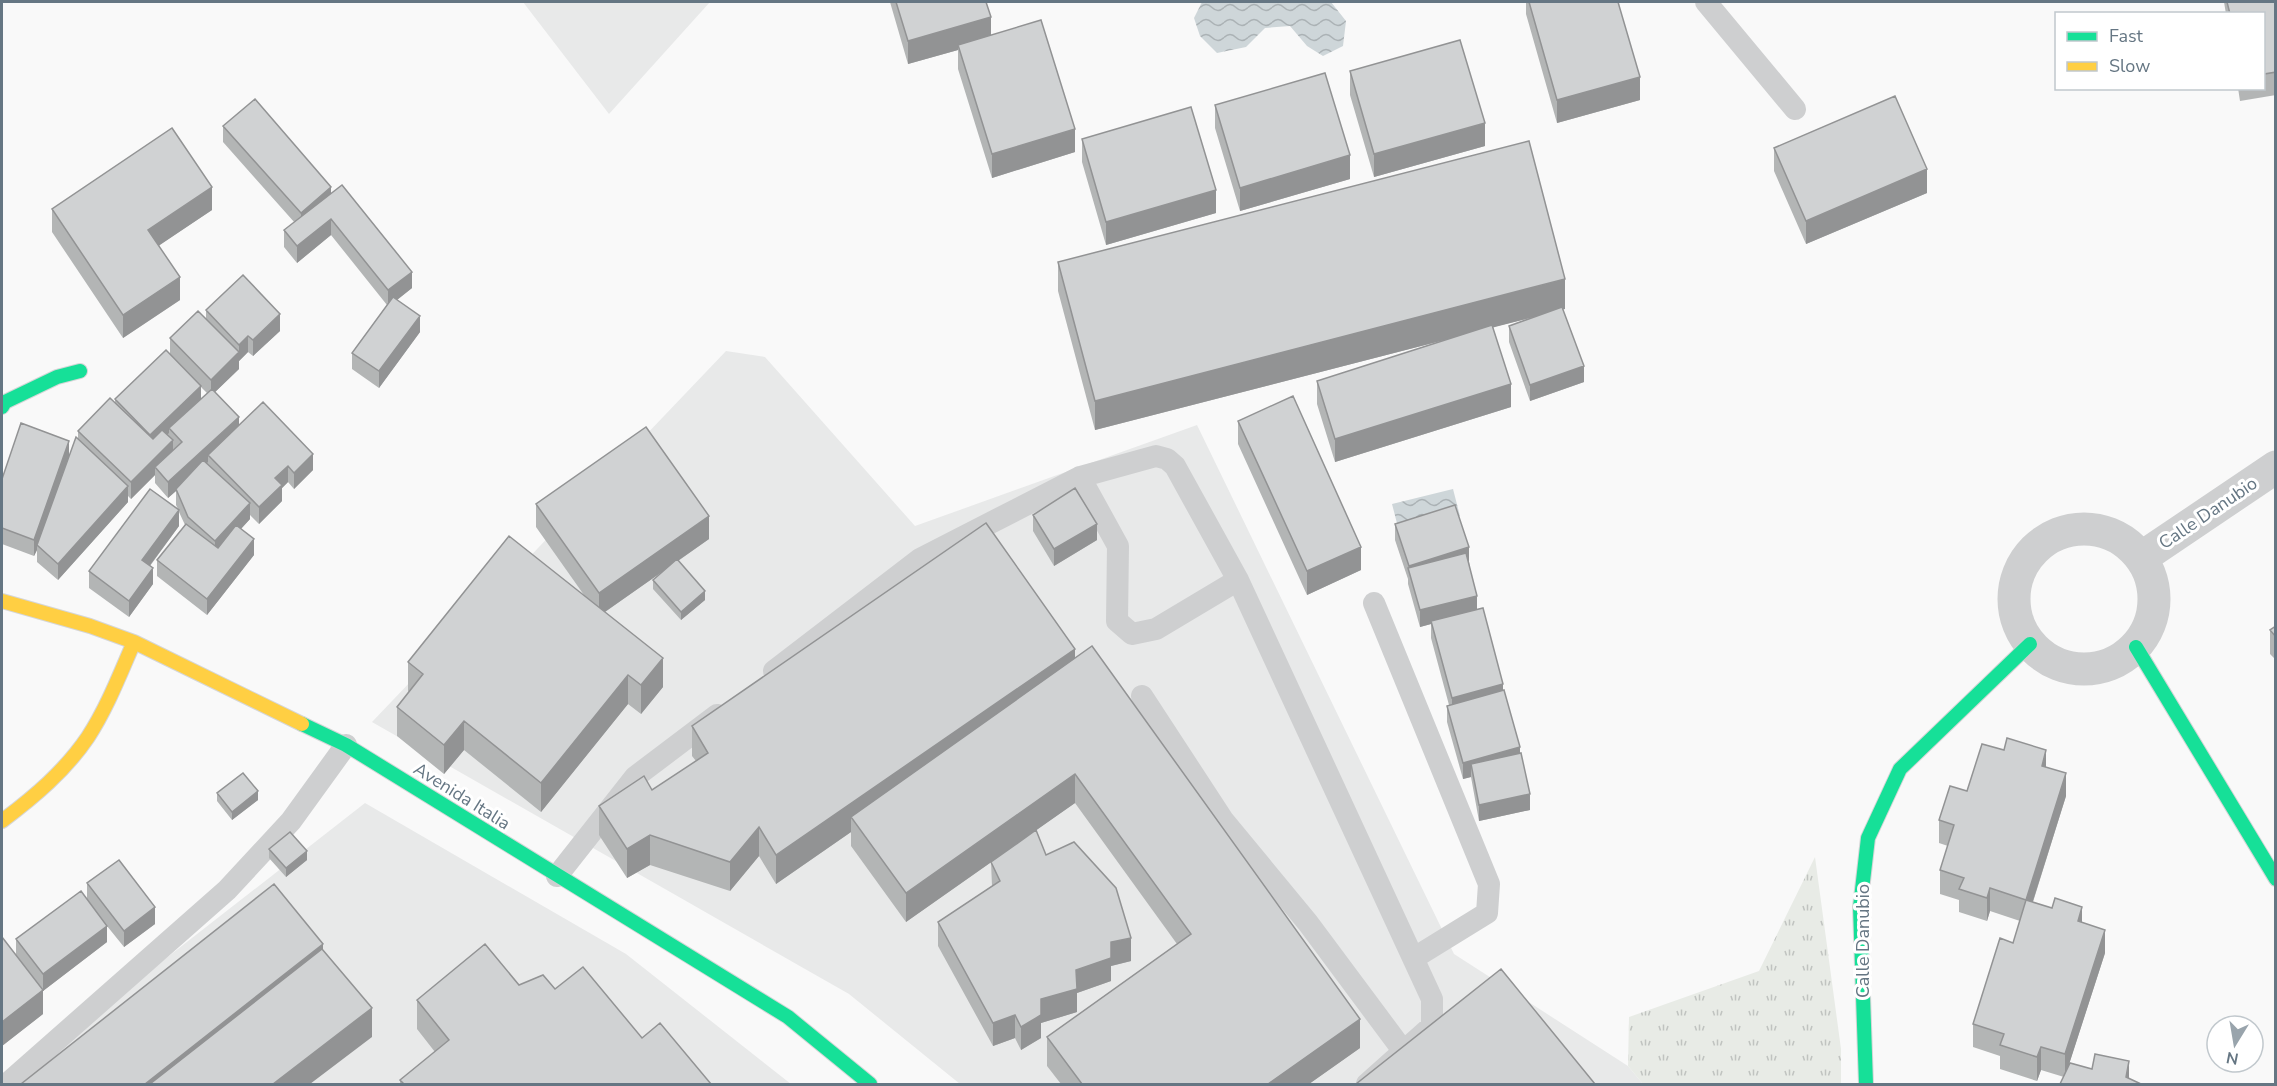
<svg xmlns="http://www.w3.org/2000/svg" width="2277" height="1086" font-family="'Nunito Sans',sans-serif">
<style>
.built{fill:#e8e9e9}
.grass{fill:url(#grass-tufts)}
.water{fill:url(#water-waves)}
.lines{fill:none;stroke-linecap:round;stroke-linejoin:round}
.fast-casing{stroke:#d5d6d7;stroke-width:16}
.slow-casing{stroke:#d5d6d7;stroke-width:16}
.lane{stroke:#cecfd0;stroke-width:22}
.street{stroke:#cecfd0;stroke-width:33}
.fast{stroke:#16e098;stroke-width:14}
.slow{stroke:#ffcf43;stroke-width:14}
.wall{fill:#b3b5b5;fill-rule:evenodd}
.shaded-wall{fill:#929394}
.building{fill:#d0d2d3;stroke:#929394;stroke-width:1.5}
.labels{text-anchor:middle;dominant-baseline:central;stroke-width:6;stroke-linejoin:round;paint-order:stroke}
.street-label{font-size:18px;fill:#657683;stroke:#fff}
</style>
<defs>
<pattern id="grass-tufts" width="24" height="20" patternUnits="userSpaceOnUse" patternTransform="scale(1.5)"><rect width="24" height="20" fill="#e8ebe6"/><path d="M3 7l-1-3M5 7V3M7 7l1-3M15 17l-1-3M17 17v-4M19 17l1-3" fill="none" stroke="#c0c3c0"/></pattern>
<pattern id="water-waves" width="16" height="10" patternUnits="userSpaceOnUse" patternTransform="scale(1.5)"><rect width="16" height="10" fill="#ced6d9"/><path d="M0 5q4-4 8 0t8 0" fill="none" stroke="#abb2b5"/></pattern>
</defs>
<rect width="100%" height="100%" fill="#f9f9f9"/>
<path class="built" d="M523 2H710L609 114Z
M726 351 765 357 915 526 1197 425 1454 954 1628 1066 1643 1084H960L849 994 372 722Z
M365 803 626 954 791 1084H5Z"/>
<path class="grass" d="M1815 857 1841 1049V1084H1643L1628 1066 1629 1017 1759 971Z"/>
<path class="water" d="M1202 2H1331L1346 21 1343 46 1323 56 1307 46 1290 26 1265 28 1246 47 1217 53 1200 36 1194 18Z
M1453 489 1460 516 1399 531 1392 504Z"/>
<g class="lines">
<g class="fast-casing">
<path id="fast" d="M2 407 5 402 57 377 80 371
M2136 647 2276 879
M302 724 346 745 788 1017 870 1084
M1866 1084 1860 907 1868 838 1900 769 2030 644"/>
</g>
<g class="slow-casing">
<path id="slow" d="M2 601 90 626 134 642 302 724
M2 821C34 797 65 771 88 737 107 708 120 674 134 642"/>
</g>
<path class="lane" d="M1706 2 1795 109
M1080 477 1118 546 1117 621 1132 634 1156 629 1238 580
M1374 603 1489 884 1487 913 1414 958
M774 671 920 559 1080 477 1156 456 1167 459 1175 466 1238 580 1432 999V1026L1367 1084
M1142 696 1223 820 1308 923 1404 1052
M557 876 635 777 717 715
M7 1084 227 890 291 821 346 745"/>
<path class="street" d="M2014 599a70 70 0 1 1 140 0a70 70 0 1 1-140 0Z
M2141 558 2276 467"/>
<use href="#fast" class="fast"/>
<use href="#slow" class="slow"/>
</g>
<path class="wall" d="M890 2H986L991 35 1075 152 992 178 958 69V50L908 64Z
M1526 2H1618L1640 100 1557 123 1526 14Z
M2224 2H2276V95L2240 101 2238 88H2264V14H2226Z
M1350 71 1485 146 1374 177 1350 95Z
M1215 105 1350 179 1240 211 1215 128Z
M223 126 331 194 412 288 397 300 420 332 379 388 352 369V353L387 305 331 235 297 263 284 247V230L295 223 223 142Z
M1082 139 1216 213 1106 245 1082 162Z
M1774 148 1927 193 1806 244 1774 171Z
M52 209 212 210 159 245 180 300 123 338 52 232Z
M1058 262 1565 309H1563L1584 382 1530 401 1509 342V326L1538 316 1493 327 1511 407 1335 462 1317 404V381L1456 337 1095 430 1058 291Z
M206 310 280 331 253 356 248 352 239 361V369L215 392 239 425 313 470 294 489 288 482 282 488V501L259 524 250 515V519L241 529 254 555 207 615 157 576V560L185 525 179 512V526L150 566 153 584 129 617 89 588V571L178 509 176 505V491L168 498 155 483V475L131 499 128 496V502L58 580 37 562V550L34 556 2 544V479L69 456 78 438V431L115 403V399L170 355V338L206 319ZM201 387 207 393 201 399Z
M1238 421 1361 570 1307 595 1238 444Z
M536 504 709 539 678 561 705 600 681 620 653 589V580L663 571 605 612 663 687 641 714 628 704 541 812 464 750 444 774 397 736V707L409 692 408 691V662L584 595 536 527Z
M1033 515 1097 540 1054 566 1033 531Z
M1395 524 1469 562 1477 609 1503 690 1520 754 1530 810 1479 821 1471 777 1463 779 1447 722V706L1449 705 1431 638V624L1420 627 1408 584V579L1395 540Z
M2276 626V660L2270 654V630Z
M1075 658 1360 1048 1309 1084H1061L1047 1066V1037L1177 944 1075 803 1036 830 1046 855 1131 961 1111 966V981L1077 993V1012L1041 1023V1038L1021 1050 1015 1038 993 1046 938 946V922L992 886 991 862 1007 851 906 922 851 846V832L776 884 759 856 730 891 650 865 627 878 599 835V806L652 790 696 761 692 756V726Z
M2046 767 2066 796 2033 902 2082 922 2105 953 2069 1064 2092 1069 2129 1061 2064 1077 2041 1070 2037 1081 2000 1069V1056L1973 1047V1024L2013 943 2020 921 1990 911 1987 921 1959 912V900L1940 894V870L1948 846 1939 843V820Z
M217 793 258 800 232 820 217 801Z
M269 849 307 860 286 877 269 858Z
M87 883 155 924 124 947 107 926V942L43 991V1014L2 1046V937L16 956V939L87 899Z
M519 985 555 989 642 1038 711 1084H400V1080L435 1052 417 1029V1000Z"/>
<path class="shaded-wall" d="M991 17V40L958 45V50L908 64V41Z
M1640 77V100L1557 123V100Z
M1485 123V146L1374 177V154Z
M1075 129V152L992 178V154Z
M1350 155V179L1240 211V188Z
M1927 169V193L1806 244V221Z
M212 187V210L148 253V230Z
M331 187V203L301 230V213Z
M1216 190V213L1106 245V222Z
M331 219V235L297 263V246Z
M412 272V288L388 307V290Z
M180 277V300L123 338V315Z
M1565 279V309L1095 430V401Z
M280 314V331L253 356V340Z
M420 316V332L379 388V371Z
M248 336V352L239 361V345Z
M239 352V369L211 396V380Z
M1584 366V382L1530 401V385Z
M1511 384V407L1335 462V439Z
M201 386V403L169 428V433L150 451V435Z
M239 417V434L208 455V462L177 490 176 489V491L168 498V482Z
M173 440V457L155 467V475L131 499V482Z
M69 441V457L37 545V550L34 556V540Z
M313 454V470L294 489V473Z
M288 466V482L282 488V501L259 524V507L275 478Z
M128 486V502L58 580V564Z
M250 503V519L215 557V541Z
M179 510V526L142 576V560Z
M709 516V539L599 616V593Z
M1097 524V540L1054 566V549Z
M254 539V555L207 615V599Z
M1361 547V570L1307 595V571Z
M1469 547V564L1409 572V566Z
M153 568V584L129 617V601Z
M705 591V600L681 620V612Z
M1477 596V612L1431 621V624L1420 627V610Z
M1075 649V678L851 817V832L776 884V855Z
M663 658V687L641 714V685Z
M628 675V704L541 812V783Z
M1503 684V700L1452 714V698Z
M464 721V750L444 774V745Z
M1520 747V763L1471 764V777L1463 779V763Z
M2046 750V773L2042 766Z
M2066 773V796L2026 923V900Z
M1075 774V803L906 922V893Z
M258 791V800L232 820V812Z
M1530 794V810L1479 821V805Z
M759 827V856L730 891V862Z
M650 835V865L627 878V849Z
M307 851V860L286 877V868Z
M1990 888V911L1987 921V898Z
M155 907V924L124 947V931Z
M2082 907V930L2078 921Z
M107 926V942L43 991V1014L2 1046V1022L43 990V974Z
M2105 930V953L2065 1077V1054Z
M1131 938V961L1111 966V981L1077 993V1012L1041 1023V1038L1021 1050V1027L1041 999 1111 942Z
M323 944V973L182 1084H145Z
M372 1008V1037L310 1084H273Z
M1015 1015V1038L993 1046V1023Z
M1360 1019V1048L1309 1084H1268Z
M2041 1047V1070L2037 1081V1057Z
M2129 1061V1084L2126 1077Z"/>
<path class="building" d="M896 2H986L991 17 908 41Z
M1529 2H1618L1640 77 1557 100Z
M2227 2H2276V72L2264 74V14H2230Z
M1041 20 1075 129 992 154 958 45Z
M1460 40 1485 123 1374 154 1350 71Z
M1325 73 1350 155 1240 188 1215 105Z
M1895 96 1927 169 1806 221 1774 148Z
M255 99 331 187 301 213 223 126Z
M1191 107 1216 190 1106 222 1082 139Z
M172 128 212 187 148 230 180 277 123 315 52 209Z
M1529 141 1565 279 1095 401 1058 262Z
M342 185 412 272 388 290 331 219 297 246 284 230Z
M243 275 280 314 253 340 248 336 239 345 206 310Z
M393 297 420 316 379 371 352 353Z
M1562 307 1584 366 1530 385 1509 326Z
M198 311 239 352 211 380 170 338Z
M1492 325 1511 384 1335 439 1317 381Z
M166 350 201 386 150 435 115 399Z
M212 389 239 417 168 482 155 467 182 442 169 428Z
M1293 396 1361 547 1307 571 1238 421Z
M110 398 153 439 162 430 173 440 131 482 78 431Z
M263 402 313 454 294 473 288 466 275 478 282 485 259 507 208 455Z
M21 423 69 441 34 540 2 528V479Z
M646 427 709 516 599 593 536 504Z
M76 437 128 486 58 564 37 545Z
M203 460 250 503 215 541 188 517 176 489Z
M1075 488 1097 524 1054 549 1033 515Z
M150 489 179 510 142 560 153 568 129 601 89 571Z
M1455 505 1469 547 1409 566 1395 524Z
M986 523 1075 649 776 855 759 827 730 862 650 835 627 849 599 806 644 776 652 790 708 753 692 726Z
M186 524 218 548 236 525 254 539 207 599 157 560Z
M509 536 663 658 641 685 628 675 541 783 464 721 444 745 397 707 423 674 408 662Z
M1466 553 1477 596 1420 610 1408 568Z
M677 559 705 591 681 612 653 580Z
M1483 608 1503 684 1452 698 1431 621Z
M2276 626V637L2270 630Z
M1092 646 1360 1019 1268 1084H1082L1047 1037 1191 934 1075 774 906 893 851 817Z
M1504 690 1520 747 1463 763 1447 706Z
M2007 738 2046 750 2042 766 2066 773 2026 900 2052 908 2055 898 2082 907 2078 921 2105 930 2065 1054 2041 1047 2037 1057 2000 1045 2004 1034 1973 1024 2000 938 2013 943 2026 900 1990 888 1987 898 1959 889 1964 878 1940 870 1954 825 1939 820 1950 786 1967 791 1982 744 2004 750Z
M1521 753 1530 794 1479 805 1471 764Z
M243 773 258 791 232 812 217 793Z
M1036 830 1046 855 1074 842 1116 888 1131 938 1111 942V958L1076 970 1077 989 1041 999V1015L1021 1027 1015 1015 993 1023 938 922 1000 881 991 862Z
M290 832 307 851 286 868 269 849Z
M119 860 155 907 124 931 87 883Z
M274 884 323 944 145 1084H21Z
M81 891 107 926 43 974 16 939Z
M2 937 43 990 2 1022Z
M485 944 519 985 543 975 555 989 583 967 642 1038 660 1023 711 1084H404L400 1080 449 1040 417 1000Z
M322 949 372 1008 273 1084H150Z
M1501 969 1595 1084H1356Z
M2095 1054 2129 1061 2126 1077 2141 1084H2060L2070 1063 2092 1069Z"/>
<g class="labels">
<g class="street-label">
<text transform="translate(2208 513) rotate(-34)">Calle Danubio</text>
<text transform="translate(462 796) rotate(32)">Avenida Italia</text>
<text transform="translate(1863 941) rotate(-90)">Calle Danubio</text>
</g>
</g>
<rect width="2277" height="1086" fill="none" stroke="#657683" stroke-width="6"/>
<rect x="2055" y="12" width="210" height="78" fill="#ffffff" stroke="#c1c8cd" stroke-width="1.5"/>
<rect x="2067" y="32" width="30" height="9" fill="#16e098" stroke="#c1c8cd" stroke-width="1.5"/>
<text x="2109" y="42" font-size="18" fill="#657683">Fast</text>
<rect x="2067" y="62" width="30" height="9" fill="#ffcf43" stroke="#c1c8cd" stroke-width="1.5"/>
<text x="2109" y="72" font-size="18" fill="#657683">Slow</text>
<g transform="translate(2235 1044) rotate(191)"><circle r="28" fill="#ffffff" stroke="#c1c8cd" stroke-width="1.5"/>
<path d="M0-4.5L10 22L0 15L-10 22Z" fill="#99a4ac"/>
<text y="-9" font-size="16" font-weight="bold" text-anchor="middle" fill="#657683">N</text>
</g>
</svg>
